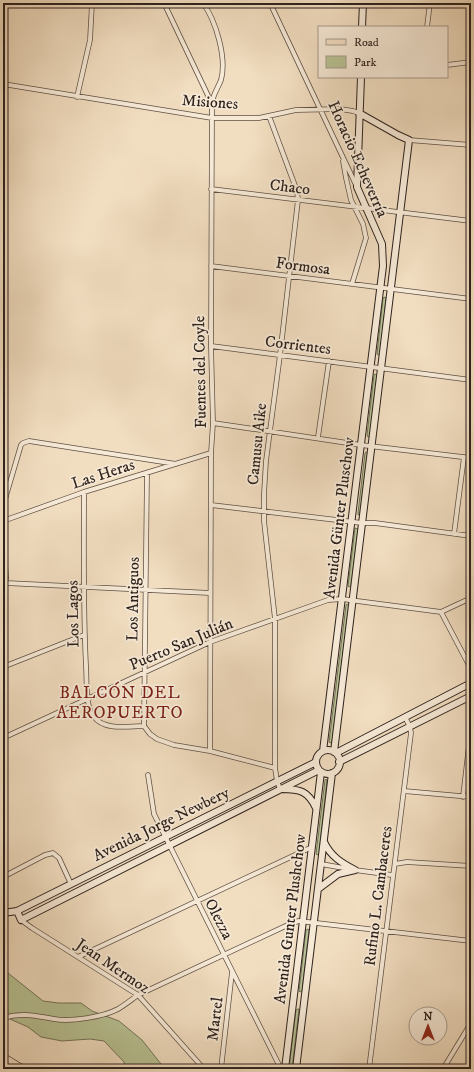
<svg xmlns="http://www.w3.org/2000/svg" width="474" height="1072" font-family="'IM FELL DW Pica',serif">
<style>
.green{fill:#b8c294;stroke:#737258}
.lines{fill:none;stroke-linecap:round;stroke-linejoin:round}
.street-casing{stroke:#5f5146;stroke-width:5.5}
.secondary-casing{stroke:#2e221d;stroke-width:8}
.primary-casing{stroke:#2e221d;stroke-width:8}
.street{stroke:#f6e9d6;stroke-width:4}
.secondary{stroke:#f6e9d6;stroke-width:6}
.primary{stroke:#f1ddc0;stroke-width:7}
.labels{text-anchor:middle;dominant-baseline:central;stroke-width:3.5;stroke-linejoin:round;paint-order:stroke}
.street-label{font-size:16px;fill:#2e221d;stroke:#f6e9d6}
.neighbourhood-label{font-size:17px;letter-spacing:1px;fill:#7a1f14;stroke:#f6e9d6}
</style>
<rect width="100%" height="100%" fill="#f1ddc0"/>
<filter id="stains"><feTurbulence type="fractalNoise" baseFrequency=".005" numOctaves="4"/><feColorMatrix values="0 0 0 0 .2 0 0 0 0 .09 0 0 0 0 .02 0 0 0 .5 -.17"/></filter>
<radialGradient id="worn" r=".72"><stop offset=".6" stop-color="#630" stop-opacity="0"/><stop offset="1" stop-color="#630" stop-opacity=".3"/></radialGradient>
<path class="green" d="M385 297 386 298 380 355H378L377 354 383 298Z
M375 374 377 375 370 436 368 437 367 435 374 375Z
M366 452 368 453 360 514 358 515V513L365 453Z
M355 528 358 529 351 586 349 587 348 586Z
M347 604 349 605 332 742 330 743 329 742 346 605Z
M326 779 327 780 319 854 317 855 316 854 325 780Z
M308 929 309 930 302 991 300 992 299 991 306 930Z
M3 969 43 1001 58 1003H81L92 1011 119 1021 142 1040 165 1069H125L124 1062 104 1041 90 1039 62 1041 41 1037 28 1027 3 1016Z
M298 1009H299L292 1069H289L296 1010Z"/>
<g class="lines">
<g class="street-casing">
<path id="street" d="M164 3 212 104 211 346 213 423 211 453 210 751
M203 3C216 21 227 58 221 80 218 88 212 96 212 104
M270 3 356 185
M427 27 430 3
M447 65 471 62
M3 84 212 118H259L296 110 340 109 353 111 359 113
M77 97 90 40 92 3
M269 116 297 191 298 200 280 355 266 461 264 494V521L275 619V768L277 781 280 789
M409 140 471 145
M343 161 346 178 351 200 363 224 366 238 352 284
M211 189 471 221
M211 266 471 299
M211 346 471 380
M213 423 361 445 471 458
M318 437 329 361
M84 492C84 550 83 608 86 666 87 680 85 707 94 717 105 731 128 726 144 726L150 734 157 739 174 745 210 751 275 768
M211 505 362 523H375L471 536
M3 506 21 445 23 443 29 441 176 464
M3 521 84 492 211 453
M3 534 6 578 3 593
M454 534 464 457
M6 583 210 593
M441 612 471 669
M3 667 84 635
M144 726 147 473
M3 738 210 642 328 600 342 599 441 612 471 598
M148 775 154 814 281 1069
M404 791 471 797
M463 797 471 728
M321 864 355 870 392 875
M395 864 407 862 471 866
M3 877 45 855 53 853 59 858 71 884
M21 920 32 928 138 995 204 1069
M78 957 312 847
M3 1018C21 1012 36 1016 54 1019 71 1022 103 1017 118 1009 125 1005 131 1000 138 995L292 923 299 921 471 941
M221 1069 232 972
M369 1069 411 733 410 727 405 717
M443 1069 471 1023"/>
</g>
<g class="secondary-casing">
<path id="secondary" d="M362 27 363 3
M316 762a12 12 0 1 1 24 0a12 12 0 1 1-24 0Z
M323 751 383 266 382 244 357 187 361 77
M334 752 409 140 398 135 359 113
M336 753 471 683
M339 762 471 696
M282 789C300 789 308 791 316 808
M318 889 338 874 355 870C342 863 331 857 324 842
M17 911 21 920 319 770
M3 913 17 911 316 762
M285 1069 321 772
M296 1069 332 773"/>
</g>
<g class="primary-casing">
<path id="primary" d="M3 1057 23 1069
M3 1067 7 1069"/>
</g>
<use href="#street" class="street"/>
<use href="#secondary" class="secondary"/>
<use href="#primary" class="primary"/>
</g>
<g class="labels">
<g class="street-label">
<text transform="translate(210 102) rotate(4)">Misiones</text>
<text transform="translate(358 159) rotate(66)">Horacio Echeverría</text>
<text transform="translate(290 187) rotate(7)">Chaco</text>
<text transform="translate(303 266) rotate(7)">Formosa</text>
<text transform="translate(298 345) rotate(7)">Corrientes</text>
<text transform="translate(200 372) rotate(-91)">Fuentes del Coyle</text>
<text transform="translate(257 444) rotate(-84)">Camusu Aike</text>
<text transform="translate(103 474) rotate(-18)">Las Heras</text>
<text transform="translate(339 518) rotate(-83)">Avenida Günter Pluschow</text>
<text transform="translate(133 599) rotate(-89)">Los Antiguos</text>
<text transform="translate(73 614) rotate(-91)">Los Lagos</text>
<text transform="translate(181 644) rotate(-23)">Puerto San Julián</text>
<text transform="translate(161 824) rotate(-26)">Avenida Jorge Newbery</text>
<text transform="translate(378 896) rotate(-83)">Rufino L. Cambaceres</text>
<text transform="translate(219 919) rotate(63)">Olezza</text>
<text transform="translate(290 919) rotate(-83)">Avenida Gunter Plushchow</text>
<text transform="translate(113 966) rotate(34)">Jean Mermoz</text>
<text transform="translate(215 1019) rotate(-83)">Martel</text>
</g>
<g class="neighbourhood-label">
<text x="120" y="693">BALCÓN DEL<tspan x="120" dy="20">AEROPUERTO</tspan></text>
</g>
</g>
<rect width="474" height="1072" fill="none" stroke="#f1ddc0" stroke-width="16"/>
<rect x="4" y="4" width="466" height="1064" fill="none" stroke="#2e221d" stroke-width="2"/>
<rect x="8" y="8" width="458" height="1056" fill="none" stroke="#2e221d"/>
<rect x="318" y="26" width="130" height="52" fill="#f6e9d6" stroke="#a6998c"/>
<rect x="326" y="39" width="20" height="6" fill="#f1ddc0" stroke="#a6998c"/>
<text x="354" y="46" font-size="12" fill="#2e221d">Road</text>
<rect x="326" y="56" width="20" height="12" fill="#b8c294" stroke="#a6998c"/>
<text x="354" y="66" font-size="12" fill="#2e221d">Park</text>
<g transform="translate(428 1026)"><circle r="19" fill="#f6e9d6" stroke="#a6998c"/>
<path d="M0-3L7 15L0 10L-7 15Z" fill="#8f2418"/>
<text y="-6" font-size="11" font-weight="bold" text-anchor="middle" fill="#2e221d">N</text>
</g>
<rect width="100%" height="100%" filter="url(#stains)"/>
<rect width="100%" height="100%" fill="url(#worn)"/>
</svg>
